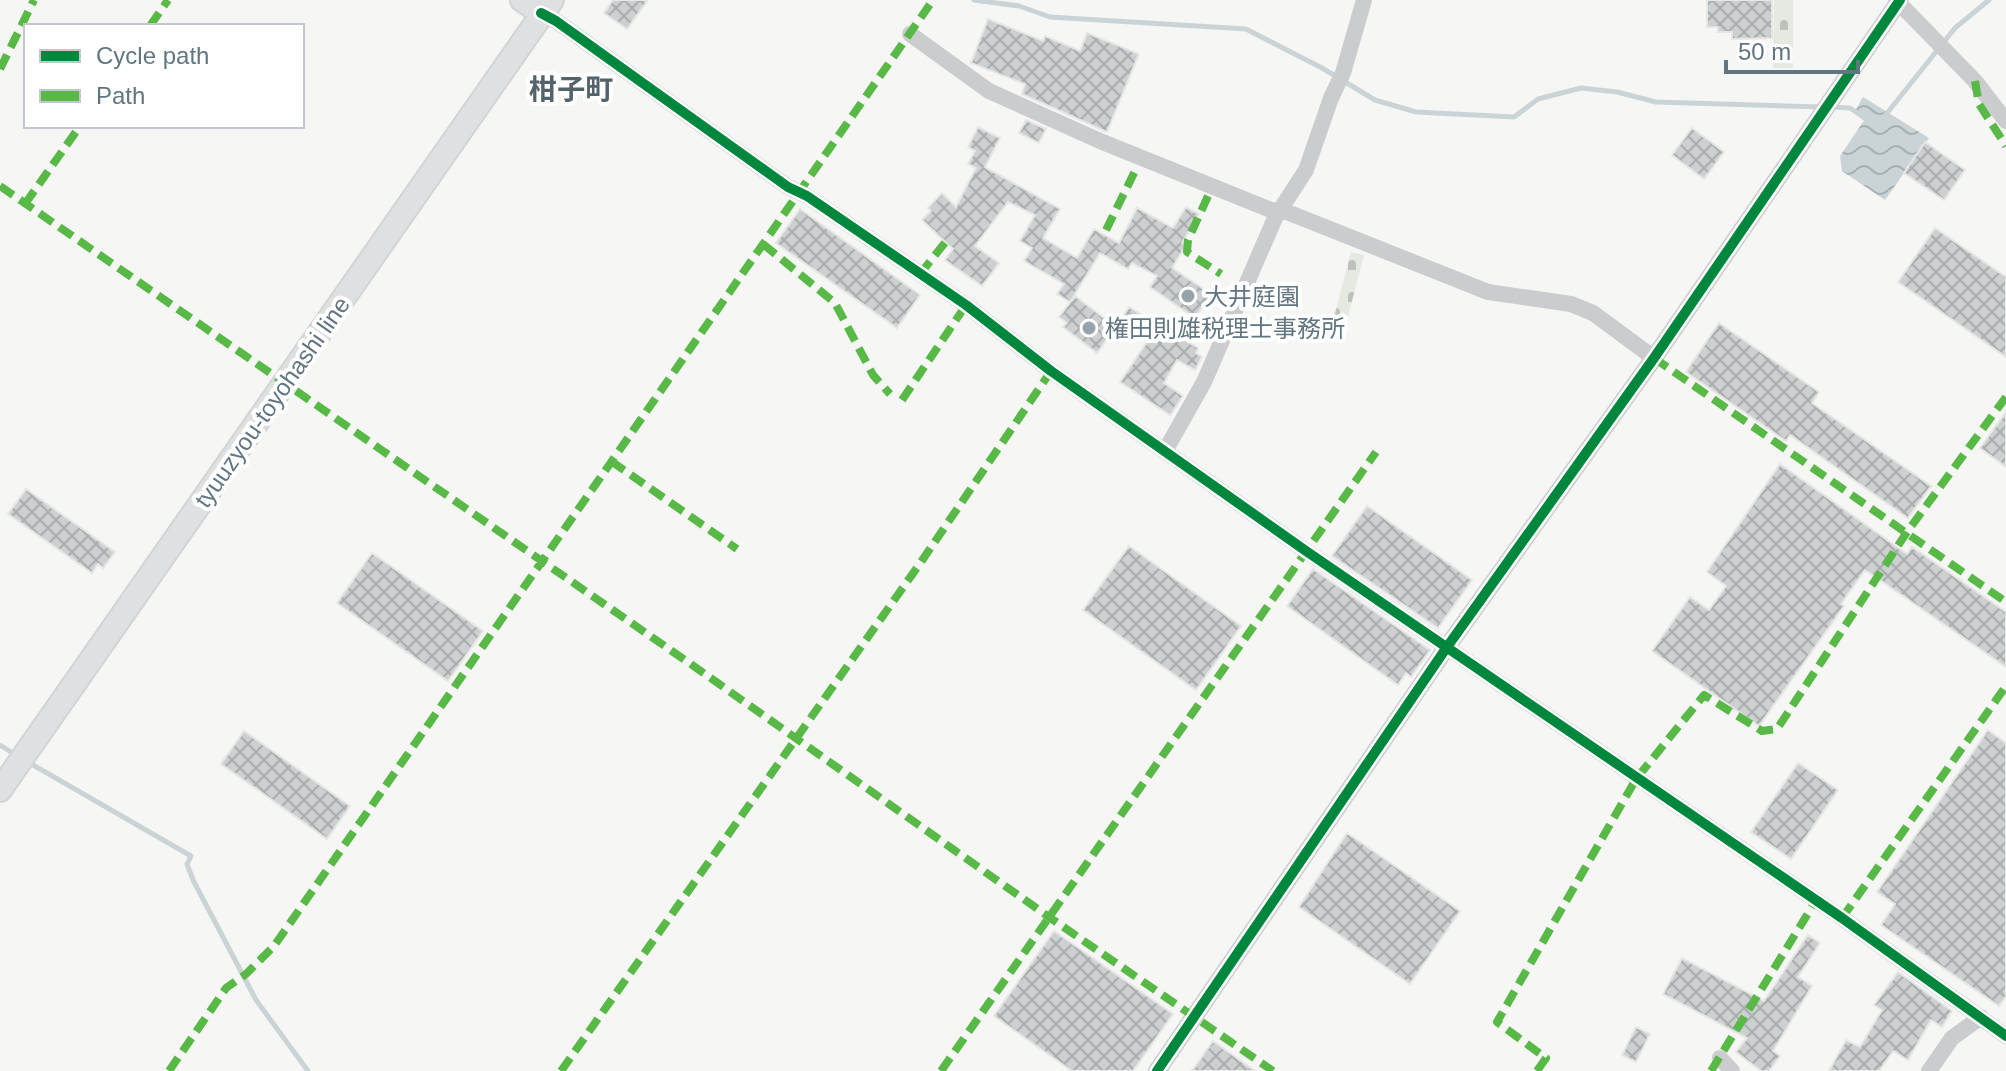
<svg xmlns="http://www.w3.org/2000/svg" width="2006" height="1071" font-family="Helvetica,'Noto Sans JP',sans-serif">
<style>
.cemetery{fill:url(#cemetery-stones)}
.water{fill:url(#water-waves)}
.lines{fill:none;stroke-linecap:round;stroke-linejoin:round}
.stream{stroke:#cad4d6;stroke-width:5}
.building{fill:url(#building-cross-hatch);stroke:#e6e6e5;stroke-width:2}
.secondary-casing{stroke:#d3d4d5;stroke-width:26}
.minor{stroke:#cbcccd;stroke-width:16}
.tertiary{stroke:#cbcccd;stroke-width:18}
.secondary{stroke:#dfe0e1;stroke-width:22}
.quiet{stroke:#58b947;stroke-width:8;stroke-dasharray:16 8;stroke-linecap:butt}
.cycleway-casing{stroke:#fff;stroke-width:15}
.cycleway{stroke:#00873e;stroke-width:10}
.poi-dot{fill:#95a3aa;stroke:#fff;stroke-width:3}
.labels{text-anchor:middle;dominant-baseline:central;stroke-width:8;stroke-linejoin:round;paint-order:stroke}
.poi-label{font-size:24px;fill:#617681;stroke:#fff;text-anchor:start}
.street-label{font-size:24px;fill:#617681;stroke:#fff}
.quarter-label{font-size:28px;font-weight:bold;fill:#53636b;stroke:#fff}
</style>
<defs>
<pattern id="cemetery-stones" width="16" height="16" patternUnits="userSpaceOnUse" patternTransform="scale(2)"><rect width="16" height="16" fill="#e6e8e2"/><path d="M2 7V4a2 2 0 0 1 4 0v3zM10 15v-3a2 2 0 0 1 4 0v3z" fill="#bec1bd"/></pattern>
<pattern id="water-waves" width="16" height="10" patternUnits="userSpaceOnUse" patternTransform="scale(2)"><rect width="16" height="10" fill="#cad4d6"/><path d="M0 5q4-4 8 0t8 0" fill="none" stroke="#a7b1b3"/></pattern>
<pattern id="building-cross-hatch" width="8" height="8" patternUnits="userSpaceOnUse" patternTransform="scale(2)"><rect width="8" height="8" fill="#cdd0d0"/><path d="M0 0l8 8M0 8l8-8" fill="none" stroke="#aaadae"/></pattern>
</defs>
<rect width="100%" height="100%" fill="#f6f6f5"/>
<path class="cemetery" d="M1774 0H1793V68H1773Z
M1351 252 1364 255 1346 324 1333 321Z"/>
<path class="water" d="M1863 97 1929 138 1885 200 1842 171 1840 156 1865 119 1855 111Z"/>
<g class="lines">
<path class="stream" d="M974 0 1019 6 1050 17 1246 29 1322 68 1375 100 1416 112 1514 117 1538 99 1581 88 1617 92 1656 102 1821 107
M1831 107 1850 108 1869 121
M1884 117 1955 28 1989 0
M0 745 16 755
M28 762 191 856 187 864 193 880 256 1000 308 1071"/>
</g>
<path class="building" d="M613 0H648L627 29 604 13Z
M1707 0H1772V38L1732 39V32H1718V27H1707Z
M988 19 1043 41 1045 36 1080 51 1087 33 1139 54 1107 132 1022 94 1025 84 971 63Z
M1026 120 1046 129 1039 143 1019 133Z
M978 127 1000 138 985 167 1060 209 1043 238 1077 258 1094 229 1119 243 1137 208 1173 228 1186 207 1199 214 1182 243 1186 245 1172 268 1211 294 1195 318 1150 287 1157 276 1132 263 1128 269 1100 253 1070 302 1057 294 1064 284 1024 261 1032 248 1020 241 1035 215 1008 202 975 246 999 263 982 286 945 260 953 249 922 220 931 211 928 208 942 193 956 207 976 168 968 164 975 151 968 147Z
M1692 128 1724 152 1704 179 1672 155Z
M1925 142 1965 170 1944 200 1904 173Z
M800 209 920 295 897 328 776 243Z
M1935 228 2006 277V357L1898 282Z
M1075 296 1116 327 1097 353 1063 327 1067 323 1059 317Z
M1129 307 1198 348 1196 353 1202 357 1195 370 1177 360 1164 383 1183 396 1170 415 1120 382 1147 342 1118 325Z
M1719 323 1819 392 1812 403 1931 486 1908 518 1790 435 1786 441 1686 372Z
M2006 412V467L1980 448Z
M1780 464 1907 554 1912 547 2006 612V667L1865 570 1841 604 1844 606 1759 726 1652 651 1690 597 1709 610 1726 586 1707 572Z
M26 489 115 552 103 568 98 564 92 573 8 514Z
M1367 506 1472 580 1438 628 1332 556Z
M1129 546 1241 626 1196 690 1083 610Z
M372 553 483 631 448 681 337 603Z
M1313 569 1430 650 1411 677 1406 673 1398 685 1287 606Z
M1988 730 2006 743V996L1999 1006 1881 925 1895 904 1877 892Z
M244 731 350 806 327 839 221 764Z
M1798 763 1838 790 1791 859 1751 832Z
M1347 833 1460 911 1410 984 1299 907Z
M1054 931 1173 1014 1133 1071H1072L994 1016Z
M1808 935 1820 943 1798 977 1812 986 1773 1051 1780 1056 1769 1071H1761L1736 1052 1747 1038 1663 994 1682 958 1764 1001Z
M1898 972 1952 1011 1942 1027 1931 1020 1908 1060 1893 1051 1879 1071H1829L1846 1040 1860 1047 1882 1010 1874 1005Z
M1636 1027 1650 1034 1636 1062 1622 1055Z
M1213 1041 1255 1071H1192Z"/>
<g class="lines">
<g class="secondary-casing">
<path id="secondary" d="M522 0 541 13
M0 790 552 0"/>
</g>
<path class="minor" d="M1896 0 1975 81 2006 121
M541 13 556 21 788 187 807 196 966 305 1051 371 1306 551 1842 918 2006 1036
M910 34 989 91 1100 141 1271 210 1287 212 1488 292 1571 304 1593 313 1654 358
M1165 451 1204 382 1275 218 1306 170 1331 98 1343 73 1364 0
M1720 1058 1732 1071
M1929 1071 1952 1038 1981 1017"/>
<path class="tertiary" d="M1157 1071 1447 647 1654 358 1900 0"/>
<use href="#secondary" class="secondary"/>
<path class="quiet" d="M150 26 168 0
M0 69 34 0
M1975 81 1979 104 2006 146
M0 186 695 667 1049 917 1273 1071
M1208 196 1188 240 1187 252 1221 274
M25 204 80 126
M1106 230 1136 169
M763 244 835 303 873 375 890 394
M920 274 947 240
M1654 358 2006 602
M902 400 966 305
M611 461 737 549
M1842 918 2006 686
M169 1071 226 988 246 974 274 946 933 0
M561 1071 921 562 1051 371
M941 1071 1376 452
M1537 1071 1546 1058 1497 1022 1636 779 1704 695 1762 731 1777 729 1907 532 2006 397
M1711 1071 1815 902"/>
<g class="cycleway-casing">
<path id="cycleway" d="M541 13 556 21 788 187 807 196 966 305 1051 371 1306 551 1842 918 2006 1036
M1157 1071 1447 647 1654 358 1900 0"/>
</g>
<use href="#cycleway" class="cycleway"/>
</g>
<g class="poi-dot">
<circle cx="1188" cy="296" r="8"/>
<circle cx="1089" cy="328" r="8"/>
</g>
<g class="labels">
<g class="poi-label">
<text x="1204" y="296">大井庭園</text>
<text x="1105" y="328">権田則雄税理士事務所</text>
</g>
<g class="street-label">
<text transform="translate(272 402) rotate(-55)">tyuuzyou-toyohashi line</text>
</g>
<g class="quarter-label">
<text x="571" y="89">柑子町</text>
</g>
</g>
<rect x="24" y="24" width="280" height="104" fill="#ffffff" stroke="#c0c8cd" stroke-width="2"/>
<rect x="40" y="50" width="40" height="12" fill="#00873e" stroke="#c0c8cd" stroke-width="2"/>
<text x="96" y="64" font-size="24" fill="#617681">Cycle path</text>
<rect x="40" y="90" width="40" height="12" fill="#58b947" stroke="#c0c8cd" stroke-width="2"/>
<text x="96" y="104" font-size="24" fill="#617681">Path</text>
<path d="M1726 60v12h132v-12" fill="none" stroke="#617681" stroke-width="4"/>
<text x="1738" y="60" font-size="24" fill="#617681" stroke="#ffffff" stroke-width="6" paint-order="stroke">50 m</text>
</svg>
